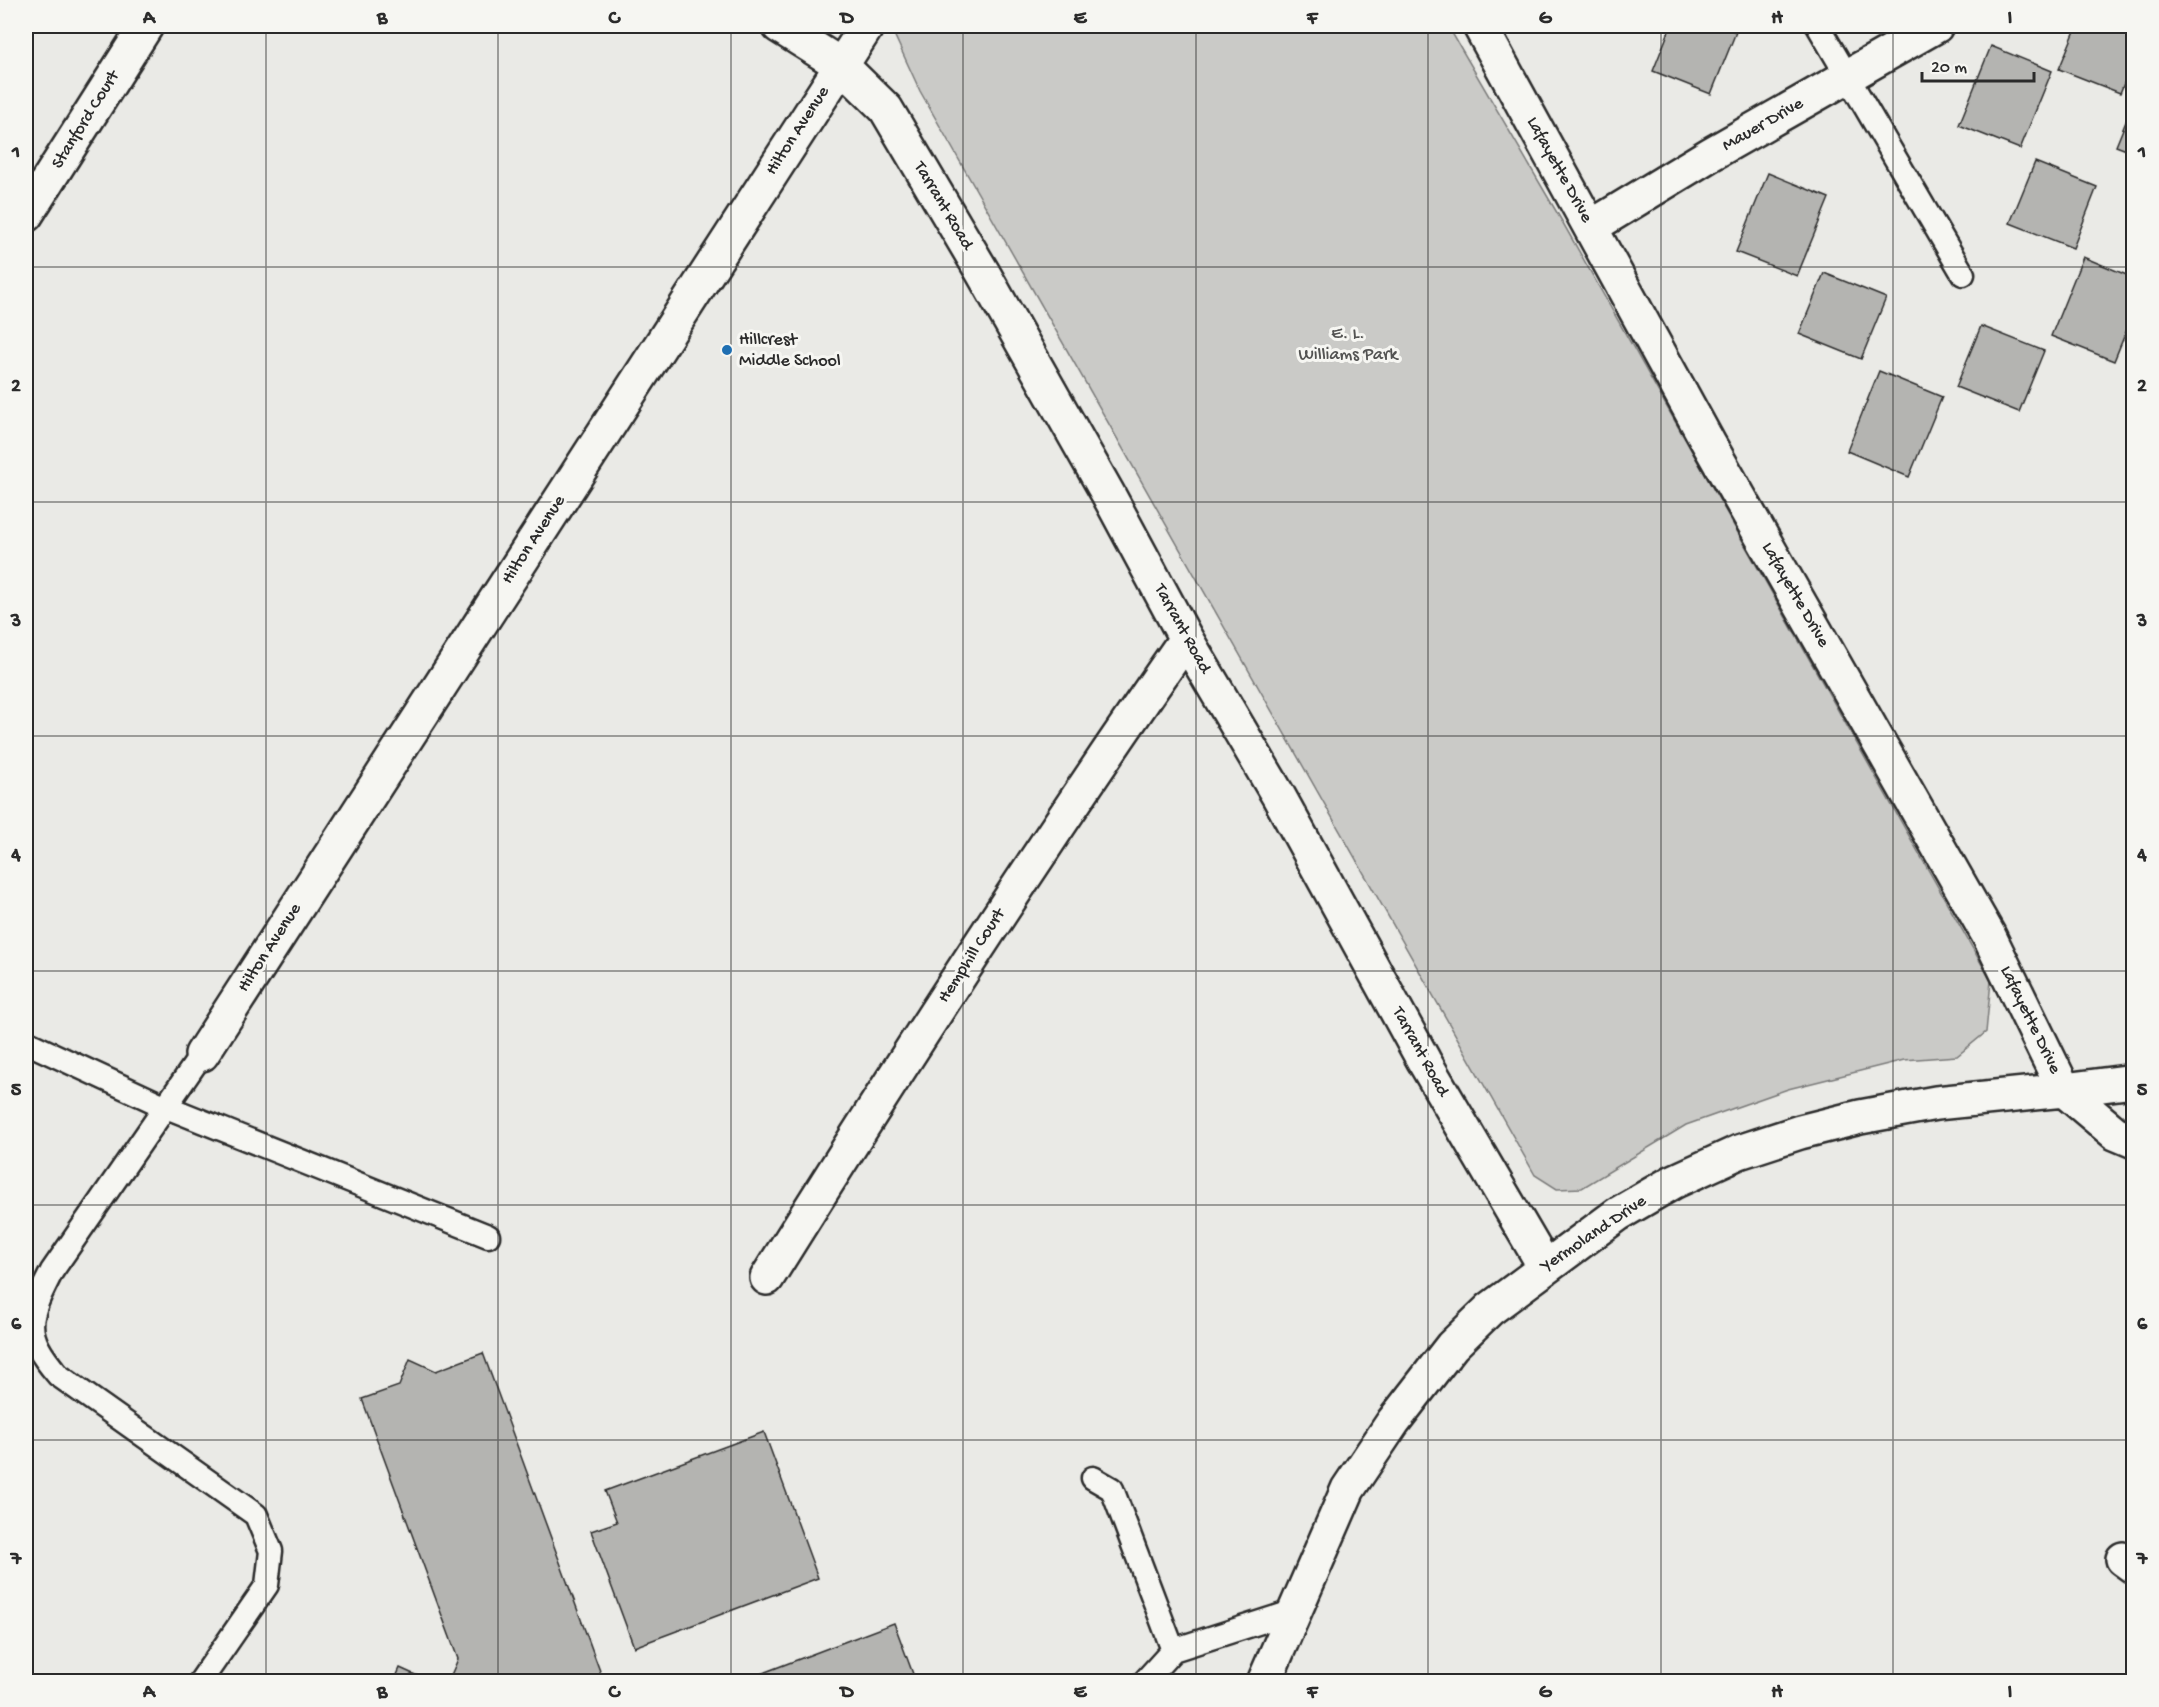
<svg xmlns="http://www.w3.org/2000/svg" width="2159" height="1707" font-family="'Gochi Hand',sans-serif">
<style>
.green{fill:#cacac7;stroke:#7a7a79;stroke-width:1.5}
.building{fill:#b4b4b1;stroke:#2b2b2b;stroke-width:1.5}
.lines{fill:none;stroke-linecap:round;stroke-linejoin:round}
.service-casing{stroke:#2b2b2b;stroke-width:27}
.minor-casing{stroke:#2b2b2b;stroke-width:38}
.tertiary-casing{stroke:#2b2b2b;stroke-width:38}
.service{stroke:#f6f6f2;stroke-width:22}
.minor{stroke:#f6f6f2;stroke-width:33}
.tertiary{stroke:#f6f6f2;stroke-width:33}
.grid{fill:none;stroke:#2b2b2b;stroke-width:1.5;stroke-opacity:0.55}
.poi-dot{fill:#1f6fb2;stroke:#f6f6f2;stroke-width:2}
.labels{text-anchor:middle;dominant-baseline:central;stroke-width:6;stroke-linejoin:round;paint-order:stroke}
.street-label{font-size:18px;fill:#2b2b2b;stroke:#f6f6f2}
.park-label{font-size:18px;fill:#535352;stroke:#f6f6f2}
.poi-label{font-size:18px;fill:#2b2b2b;stroke:#f6f6f2;text-anchor:start}
.neatline{fill:none;stroke:#2b2b2b;stroke-width:2}
.grid-label{font-size:20px;text-anchor:middle;font-weight:bold;fill:#2b2b2b}
</style>
<rect width="100%" height="100%" fill="#eaeae6"/>
<filter id="ink" filterUnits="userSpaceOnUse"><feTurbulence type="fractalNoise" baseFrequency=".0167" numOctaves="2"/><feDisplacementMap in="SourceGraphic" scale="12" xChannelSelector="R" yChannelSelector="G"/><feConvolveMatrix kernelMatrix="1 2 1 2 8 2 1 2 1" color-interpolation-filters="sRGB"/></filter>
<g filter="url(#ink)">
<path class="green" d="M897 26H1448L1563 223 1991 981 1986 1032 1957 1056 1904 1060 1788 1089 1686 1125 1582 1188 1557 1189 1535 1175 920 91 893 32Z"/>
<path class="building" d="M1671 26H1721L1736 32 1711 94 1653 71Z
M2077 26H2134V59L2120 93 2059 69Z
M1991 46 2052 71 2020 149 1959 125Z
M2134 102V153L2116 146Z
M2035 162 2097 187 2073 248 2010 223Z
M1768 173 1829 198 1797 276 1736 252Z
M2083 257 2134 278V312L2114 361 2051 336Z
M1824 273 1886 298 1861 359 1799 334Z
M1981 326 2044 351 2019 412 1956 387Z
M1879 371 1942 397 1909 477 1847 451Z
M483 1353 604 1682H448L458 1659 362 1399 399 1386 410 1359 436 1371Z
M764 1432 818 1578 634 1647 591 1531 617 1522 605 1491Z
M894 1623 916 1682H739Z
M400 1668 431 1682H394Z"/>
<g class="lines">
<g class="service-casing">
<path id="service" d="M1818 26 1963 274
M26 1042 164 1106 488 1236
M1093 1478 1112 1489 1173 1650
M200 1682 267 1585 271 1551 256 1515 58 1375C21 1332 28 1318 52 1271L202 1054
M1144 1682 1173 1650 1295 1611"/>
</g>
<g class="minor-casing">
<path id="minor" d="M779 26 841 65 886 109 983 273 1108 494 1186 639 1278 795 1424 1061 1545 1267
M26 215 146 26
M1591 227 1711 154 1936 26
M202 1054 867 26
M767 1278C902 1062 1040 848 1186 639
M2123 1559 2134 1567"/>
</g>
<g class="tertiary-casing">
<path id="tertiary" d="M1480 26 1709 444 1989 936 2064 1090 2115 1133 2134 1141
M1264 1682 1348 1489 1393 1422 1452 1346 1490 1309 1618 1214 1673 1182 1739 1152 1800 1132 1860 1117 1936 1103 2064 1090 2134 1081"/>
</g>
<use href="#service" class="service"/>
<use href="#minor" class="minor"/>
<use href="#tertiary" class="tertiary"/>
</g>
</g>
<path class="grid" d="M266 26V1682M498 26V1682M731 26V1682M963 26V1682M1196 26V1682M1428 26V1682M1661 26V1682M1893 26V1682M26 267H2134M26 502H2134M26 736H2134M26 971H2134M26 1205H2134M26 1440H2134"/>
<circle class="poi-dot" cx="727" cy="350" r="6"/>
<g class="labels">
<g class="street-label">
<text transform="translate(86 120) rotate(-58)">Stanford Court</text>
<text transform="translate(1763 125) rotate(-30)">Mauer Drive</text>
<text transform="translate(798 131) rotate(-57)">Hilton Avenue</text>
<text transform="translate(1559 170) rotate(61)">Lafayette Drive</text>
<text transform="translate(943 206) rotate(59)">Tarrant Road</text>
<text transform="translate(534 540) rotate(-57)">Hilton Avenue</text>
<text transform="translate(1795 595) rotate(60)">Lafayette Drive</text>
<text transform="translate(1182 629) rotate(61)">Tarrant Road</text>
<text transform="translate(270 948) rotate(-57)">Hilton Avenue</text>
<text transform="translate(972 956) rotate(-57)">Hemphill Court</text>
<text transform="translate(2030 1020) rotate(64)">Lafayette Drive</text>
<text transform="translate(1420 1052) rotate(61)">Tarrant Road</text>
<text transform="translate(1594 1234) rotate(-34)">Yermoland Drive</text>
</g>
<g class="park-label">
<text x="1348" y="334">E. L.<tspan x="1348" dy="21">Williams Park</tspan></text>
</g>
<g class="poi-label">
<text x="739" y="340">Hillcrest<tspan x="739" dy="21">Middle School</tspan></text>
</g>
</g>
<rect width="2159" height="1707" fill="none" stroke="#f6f6f2" stroke-width="66"/>
<path d="M1922 72v9h112v-9" fill="none" stroke="#2b2b2b" stroke-width="3"/>
<text x="1931" y="72" font-size="18" fill="#2b2b2b" stroke="#f6f6f2" stroke-width="4.5" paint-order="stroke">20 m</text>
<rect x="33" y="33" width="2093" height="1641" class="neatline"/>
<g class="grid-label">
<text x="149" y="23">A</text>
<text x="382" y="23">B</text>
<text x="614" y="23">C</text>
<text x="847" y="23">D</text>
<text x="1080" y="23">E</text>
<text x="1312" y="23">F</text>
<text x="1545" y="23">G</text>
<text x="1777" y="23">H</text>
<text x="2010" y="23">I</text>
<text x="16" y="157">1</text>
<text x="2142" y="157">1</text>
<text x="16" y="391">2</text>
<text x="2142" y="391">2</text>
<text x="16" y="626">3</text>
<text x="2142" y="626">3</text>
<text x="16" y="860">4</text>
<text x="2142" y="860">4</text>
<text x="16" y="1095">5</text>
<text x="2142" y="1095">5</text>
<text x="16" y="1329">6</text>
<text x="2142" y="1329">6</text>
<text x="16" y="1564">7</text>
<text x="2142" y="1564">7</text>
<text x="149" y="1697">A</text>
<text x="382" y="1697">B</text>
<text x="614" y="1697">C</text>
<text x="847" y="1697">D</text>
<text x="1080" y="1697">E</text>
<text x="1312" y="1697">F</text>
<text x="1545" y="1697">G</text>
<text x="1777" y="1697">H</text>
<text x="2010" y="1697">I</text>
</g>
</svg>
